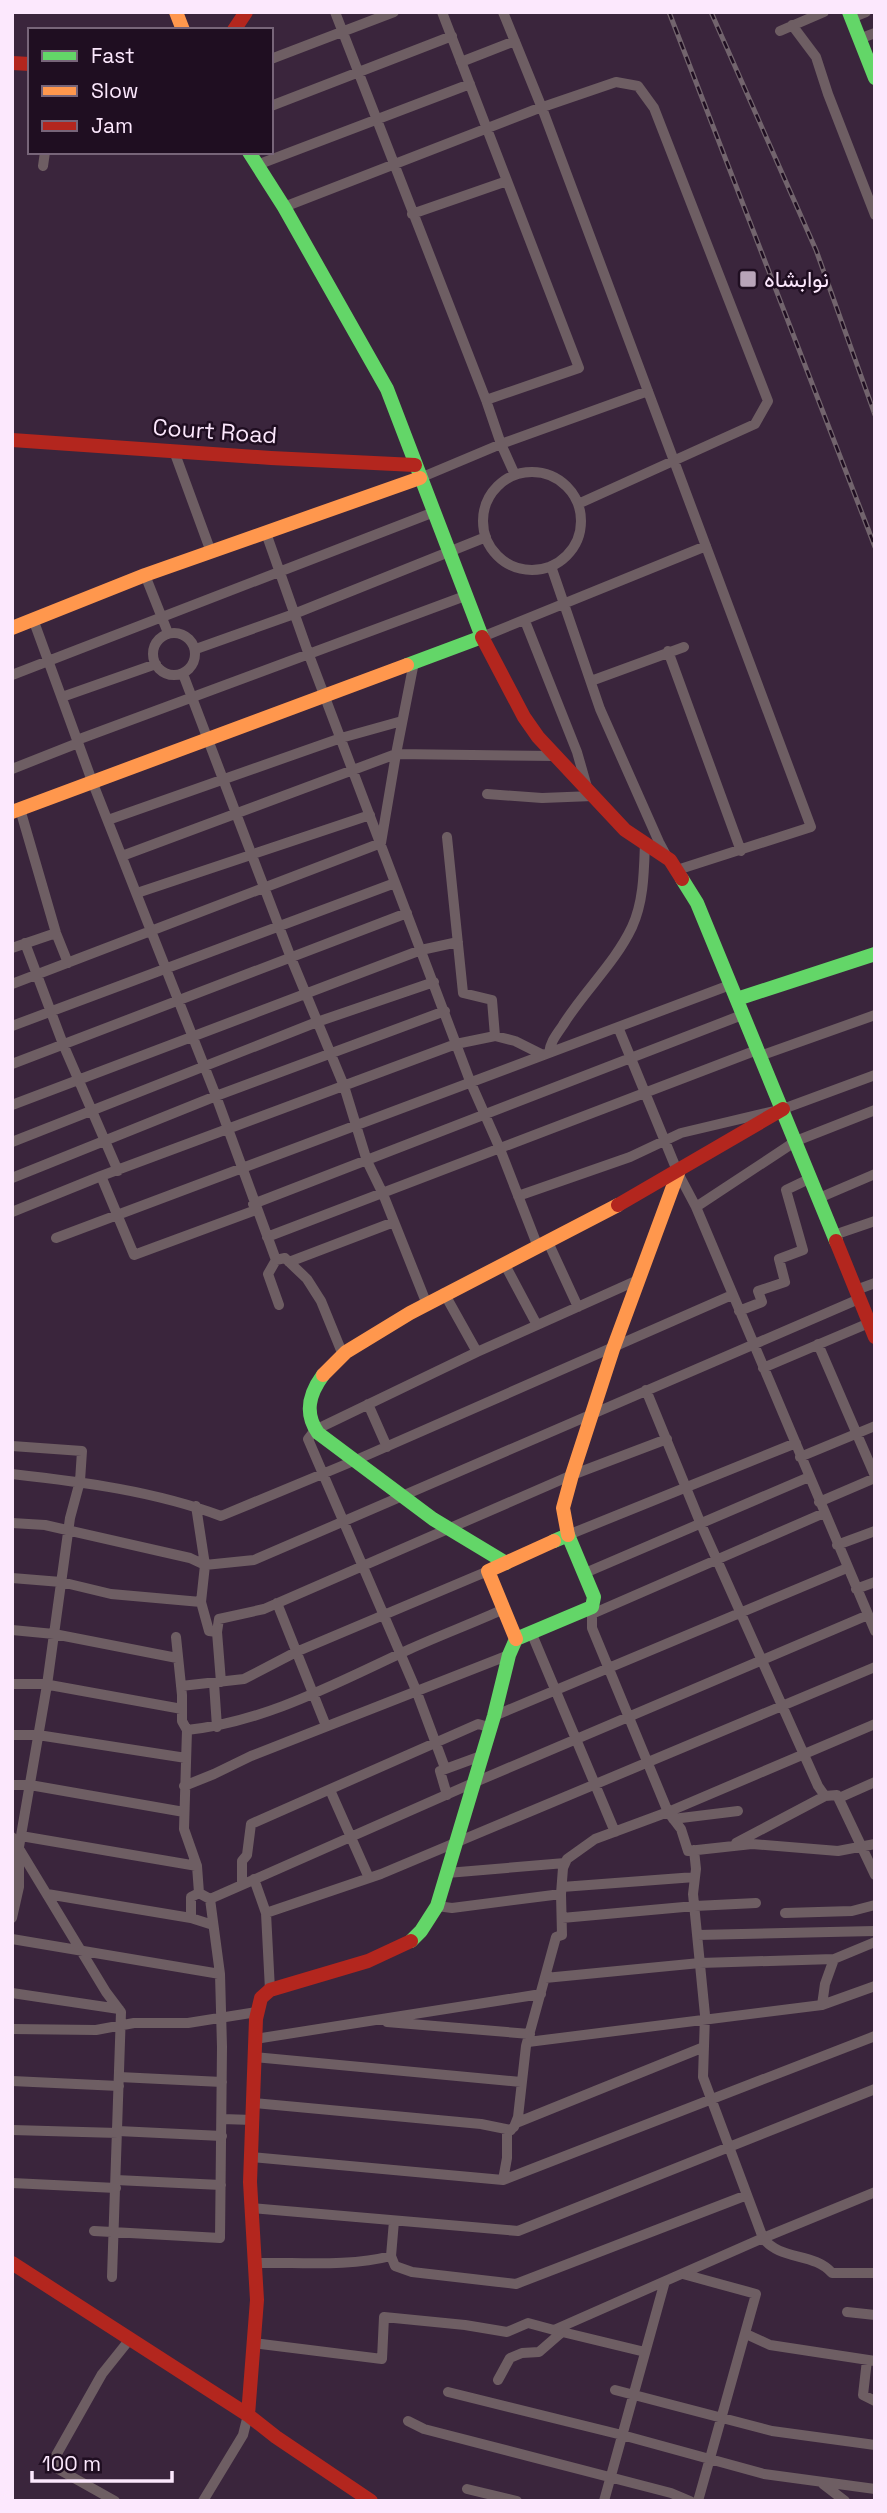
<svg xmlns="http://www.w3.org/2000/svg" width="887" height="2513" font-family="'Space Grotesk',Vazirmatn,sans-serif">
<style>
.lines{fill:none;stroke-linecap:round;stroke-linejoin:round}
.street{stroke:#6e5e63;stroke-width:10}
.fast{stroke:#63d668;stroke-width:14}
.slow{stroke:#ff974d;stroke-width:14}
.jam{stroke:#b3261e;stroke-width:14}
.rail-casing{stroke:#72646d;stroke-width:5}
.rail{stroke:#1f0e21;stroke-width:2.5;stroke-dasharray:8;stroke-linecap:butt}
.poi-dot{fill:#b8a4b9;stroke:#1f0e21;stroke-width:2.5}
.labels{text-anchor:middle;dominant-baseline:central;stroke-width:5;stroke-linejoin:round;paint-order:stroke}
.poi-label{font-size:23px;fill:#fce8fd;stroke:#1f0e21;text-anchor:start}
.street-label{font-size:23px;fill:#fce8fd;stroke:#1f0e21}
</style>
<rect width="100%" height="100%" fill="#3a253c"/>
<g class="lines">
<path class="street" d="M335 12 486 400 501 444 515 475
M442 12 579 368 486 400
M503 12 542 108 811 827 677 870
M851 18 866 12
M792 25 816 57 828 94 875 215
M780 31 824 12
M859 39 875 33
M271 59 394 12
M461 62 515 41
M271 106 452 36
M257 165 470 84
M43 166 45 152
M284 207 534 110 616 82 638 86 654 108 768 401 755 424 578 504
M412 214 507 181
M174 451 211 552
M483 521a49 49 0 1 1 98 0a49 49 0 1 1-98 0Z
M420 478 501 444 648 391
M266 533 309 655 470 1081 500 1149 538 1247
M551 566 600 709 659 842 666 855
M145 575 168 633
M33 619 92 781 216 1096 276 1260 285 1258 307 1279 321 1301 343 1355
M525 621 577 752 587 787
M153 654a21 21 0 1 1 42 0a21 21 0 1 1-42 0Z
M482 637 706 546
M196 649 294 614 486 537
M668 651 741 851
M183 674 291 958 344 1086 367 1161 383 1194 426 1302
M12 675 434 512
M591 681 684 647
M62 697 156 664
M77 740 465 596
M12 769 78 743
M487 794 542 798 593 796
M20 809 56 933 68 963
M108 820 341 738 402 721
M447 837 463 993 492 1000 495 1036
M122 856 396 754 556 756
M137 893 370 815
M25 943 63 1044 118 1171
M12 948 56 933
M12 984 381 843 396 754 414 662
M12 1026 395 883
M618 1027 678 1173 696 1207 875 1631
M549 1053C550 1042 557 1034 563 1025 584 991 615 963 632 927 644 901 644 870 645 842
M760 1056 875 1015
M12 1064 407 913
M12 1105 421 950 458 942
M12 1142 317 1022 434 982
M101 1176 134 1255 256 1210
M12 1178 216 1096 445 1011
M518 1196 630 1157 681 1133 783 1109 875 1075
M819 1198 875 1174
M253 1204 742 1015
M696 1207 796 1141 875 1110
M12 1212 101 1176 456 1044 495 1036 515 1041 543 1055
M834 1235 875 1221
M267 1237 757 1050
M56 1238 730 985
M548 1242 578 1307
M276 1260 268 1274 279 1305
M289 1262 394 1222
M504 1263 537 1325
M856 1290 875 1283
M444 1293 477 1352
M739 1311 762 1302 758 1291 785 1282 779 1259 803 1250 786 1190 811 1178
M818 1344 875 1476
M763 1368 869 1323
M646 1390 700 1522 818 1786 825 1796 837 1795 875 1875
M368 1404 387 1447
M12 1446 82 1451 80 1481 70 1518 47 1685 19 1847V1887L12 1918
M800 1457 875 1426
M12 1474C83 1482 154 1491 221 1516L356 1460 732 1295
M819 1502 875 1478
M196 1506 205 1565 201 1602 209 1631 217 1632 221 1682
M12 1523 45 1525 190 1558 205 1565 254 1560 859 1299
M568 1535 796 1443
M837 1545 875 1531
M585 1573 809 1477
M12 1578 61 1582 111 1594 201 1602
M856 1589 875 1582
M277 1603 326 1726
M592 1607V1628L668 1812 681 1829 688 1851 752 1844 838 1851 875 1844
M592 1614 824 1513
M12 1630 54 1634 177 1658
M217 1632 219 1619 264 1609 572 1475 667 1439
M531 1632 615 1832
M176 1637 182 1695V1721L187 1730 184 1829 197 1866 199 1893 191 1897V1918
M214 1683 217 1727
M12 1684H44L182 1709
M181 1686 244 1679 296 1652 488 1571
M494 1716 847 1568
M187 1730C266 1722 338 1682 410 1649 441 1635 473 1623 504 1609
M12 1735H38L186 1758
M445 1768 416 1690 308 1439 315 1430 477 1352 640 1279
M12 1785H30L184 1812
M184 1786 214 1774 251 1756 509 1655
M330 1790 369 1878
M447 1795 440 1771 481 1756
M839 1798 875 1782
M673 1819 738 1811
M21 1836 197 1866
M12 1837 106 1992 121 2012 112 2277
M736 1843 825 1796
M694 1850 696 1869 693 1894 705 2015 703 2077 763 2238C780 2261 814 2252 832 2273H875
M447 1873 565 1863
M254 1879 266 1913 270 1990
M242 1884V1861L247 1855 251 1824 478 1724 489 1727
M562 1887 695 1877
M199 1893 210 1899 473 1783 868 1615
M47 1894 191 1918 213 1925
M437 1906 452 1908 561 1894
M266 1913 381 1874 875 1667
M785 1913 852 1911 875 1905
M562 1918 695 1906 756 1903
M697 1935 875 1931
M12 1939 220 1974
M545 1978 700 1963 834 1959 875 1942
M12 1993 119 2009
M822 2005 825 1984 834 1959
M387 2022 530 2034
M12 2029 96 2030 134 2023H188L257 2012
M255 2039 541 1994
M528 2042 822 2005 875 1986
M254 2057 521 2082
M119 2077 222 2082
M12 2081 119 2086
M253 2103 481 2124 511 2130
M222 2119 253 2120
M516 2123 704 2047
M12 2130 118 2133
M118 2131 222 2136
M251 2157 503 2180 875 2036
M116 2180 221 2185
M503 2180 507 2158V2132L514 2127 518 2117 526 2046 556 1937 562 1935 561 1894 563 1868 567 1859 595 1839 668 1812 875 1724
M12 2183 116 2188
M251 2208 518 2231 875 2089
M394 2221 391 2256 395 2266 412 2272 516 2284 747 2195
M94 2231 220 2238 222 2047 220 1974 210 1899
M254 2263C299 2262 348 2267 391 2256
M683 2274 756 2294 698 2501
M847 2312 875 2315
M554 2330 645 2352
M746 2334 770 2345 875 2361
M253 2343 382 2359 384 2317 465 2325 507 2332 528 2323 554 2330 763 2238 875 2192
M867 2360 863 2395 875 2401
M498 2380 510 2358 522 2353 539 2352 562 2332
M615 2390 772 2431 875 2445
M448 2392 622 2435 764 2474 875 2489
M408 2421 424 2429 671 2493 690 2501
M823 2484 845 2501
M467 2489 517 2501
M115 2501 58 2469 54 2459 102 2374 130 2339
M203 2501 243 2435 248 2415
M604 2501 665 2281"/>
<path class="fast" d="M849 12 875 78
M249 152 284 207 387 389 482 637 407 665
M682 879 697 903 836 1241
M737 999 875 954
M323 1375C309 1394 304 1413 318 1433L433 1519 506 1563
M411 1941 421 1931 437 1906 494 1716 509 1655 516 1639 592 1607 594 1597 568 1535 554 1541"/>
<path class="slow" d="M176 12 183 30
M12 628 145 575 420 478
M12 812 407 665
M323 1375 346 1352 410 1313 618 1205
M568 1535 563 1508 572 1475 613 1349 678 1173
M516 1639 488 1571 554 1541"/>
<path class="jam" d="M234 30 246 12
M12 63 30 64
M12 440 271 458 415 465
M482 637 524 717 538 737 625 830 670 860 682 879
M618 1205 783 1109
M836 1241 875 1337
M12 2263 248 2415 276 2437 371 2501
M248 2415 257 2300 250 2182 256 2019 261 1998 270 1990 368 1961 411 1941"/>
<g class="rail-casing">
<path id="rail" d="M669 12 875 547
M711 12 816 250 875 415"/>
</g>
<use href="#rail" class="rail"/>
</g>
<rect class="poi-dot" x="739" y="270" width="18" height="18" rx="3.5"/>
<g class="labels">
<g class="poi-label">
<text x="764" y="279">نوابشاہ</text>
</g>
<g class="street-label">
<text transform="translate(215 431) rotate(4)">Court Road</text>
</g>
</g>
<rect width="887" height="2513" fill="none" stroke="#fce8fd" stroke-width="28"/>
<rect x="28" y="28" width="245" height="126" fill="#1f0e21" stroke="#776579" stroke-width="2"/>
<rect x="42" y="51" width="35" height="10" fill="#63d668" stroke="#776579" stroke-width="2"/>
<text x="91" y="63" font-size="21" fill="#fce8fd">Fast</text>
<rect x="42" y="86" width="35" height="10" fill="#ff974d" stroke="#776579" stroke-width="2"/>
<text x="91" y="98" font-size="21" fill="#fce8fd">Slow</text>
<rect x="42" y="121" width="35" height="10" fill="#b3261e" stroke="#776579" stroke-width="2"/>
<text x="91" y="133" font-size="21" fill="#fce8fd">Jam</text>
<path d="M32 2471v10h140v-10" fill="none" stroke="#fce8fd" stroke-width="3.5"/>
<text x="42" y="2471" font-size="21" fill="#fce8fd" stroke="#1f0e21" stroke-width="5" paint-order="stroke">100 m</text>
</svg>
